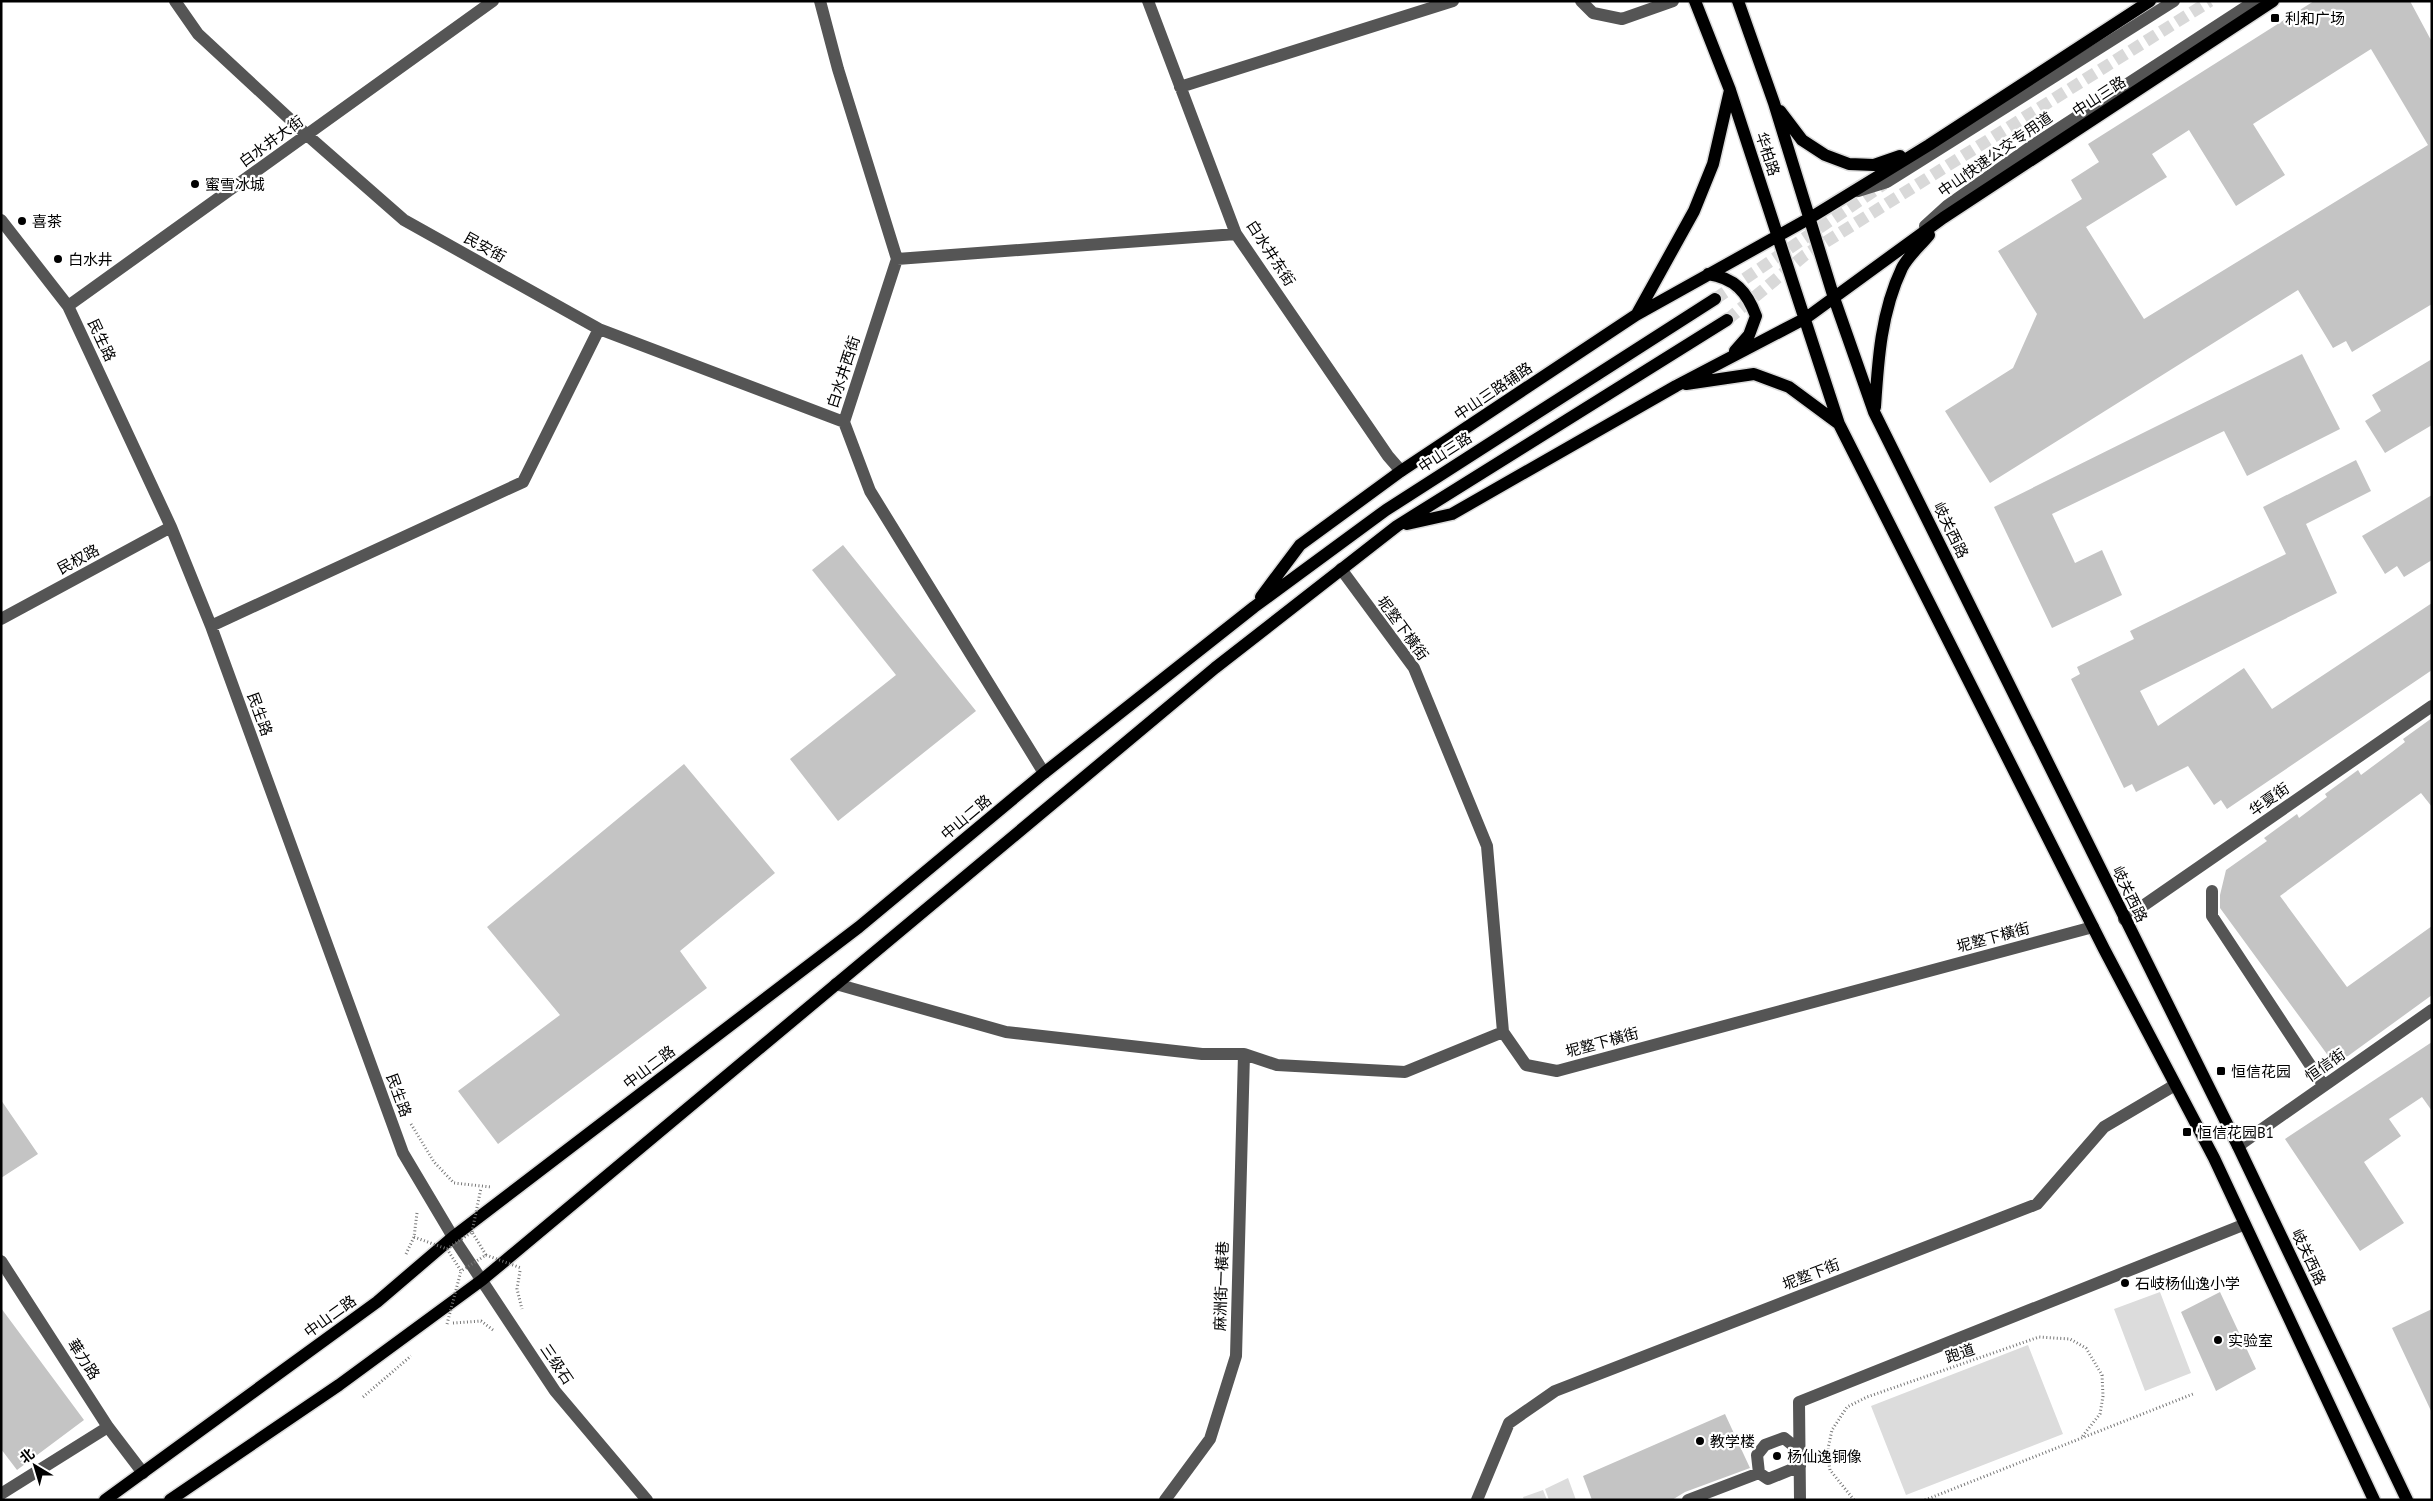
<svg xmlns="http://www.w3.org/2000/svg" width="2433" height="1501" font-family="'PT Sans','Noto Sans SC',sans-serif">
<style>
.green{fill:#dcdcdc}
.building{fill:#c4c4c4;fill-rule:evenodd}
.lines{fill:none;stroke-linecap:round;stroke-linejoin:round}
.major-tunnel{stroke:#d9d9d9;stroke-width:12;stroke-dasharray:12 6;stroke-linecap:butt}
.major-casing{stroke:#dbdbdb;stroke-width:15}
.path{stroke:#777;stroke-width:3;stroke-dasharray:1 2.5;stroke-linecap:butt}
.minor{stroke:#555;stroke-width:12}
.major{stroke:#000;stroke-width:12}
.path-bridge{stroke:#777;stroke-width:3;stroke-dasharray:1 2.5;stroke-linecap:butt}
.poi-dot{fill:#000;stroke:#fff;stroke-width:2}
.labels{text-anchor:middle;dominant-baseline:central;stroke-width:4.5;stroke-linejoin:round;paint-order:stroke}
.poi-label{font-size:15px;fill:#000;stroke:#fff;text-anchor:start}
.street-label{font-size:15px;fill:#000;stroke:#fff}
</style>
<rect width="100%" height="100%" fill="#fff"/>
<path class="green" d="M2160 1292 2191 1373 2145 1391 2114 1309Z
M2028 1345 2063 1434 1906 1495 1871 1406Z
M1568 1478 1576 1500H1549L1545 1489Z
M1543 1490 1547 1500H1524L1523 1497Z"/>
<path class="building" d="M2314 1H2410L2432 42V304L2352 352 2346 341 2333 348 2298 290 1990 483 1945 411 2013 368 2037 314 1998 251 2082 199 2071 180 2099 162 2088 144ZM2371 49 2428 145 2144 319 2086 227 2167 177 2152 154 2189 130 2236 206 2285 175 2253 124Z
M2302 354 2340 429 2247 476 2224 431 2052 514 2075 563 2102 550 2122 595 2052 628 1994 507Z
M2432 359V425L2385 453 2365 421 2381 411 2372 395Z
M2356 460 2371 491 2306 524 2337 593 2140 691 2158 726 2244 668 2272 709 2432 603V670L2227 809 2221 800 2214 805 2188 766 2136 792 2132 784 2124 788 2071 679 2080 674 2077 667 2134 639 2130 631 2286 554 2263 507Z
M2432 495V560L2404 577 2397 566 2385 574 2362 536Z
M843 545 976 711 838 821 790 759 896 675 812 570Z
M2432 718V807L2421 793 2280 896 2347 987 2432 926V995L2348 1056 2332 1061 2220 908V895L2226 870 2267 841 2264 838 2297 814 2299 818 2327 797 2325 794 2358 770 2361 775 2392 752 2405 742 2403 739Z
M684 764 775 873 680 951 707 988 498 1144 458 1091 560 1015 487 927Z
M2432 1042V1111L2422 1097 2389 1119 2401 1136 2364 1162 2404 1223 2360 1251 2285 1139Z
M1 1100 38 1154 1 1178Z
M2220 1292 2256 1369 2216 1391 2181 1312Z
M1 1308 84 1420 17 1470 1 1449Z
M2432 1309V1413L2392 1328Z
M1725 1414 1750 1468 1685 1492 1672 1500H1592L1583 1476Z"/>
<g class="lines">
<path class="major-tunnel" d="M1715 299 1884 184
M1727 320 1805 255 2210 1"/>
<g class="major-casing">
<path id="major" d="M1695 1 1730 90 1839 424 2104 949 2214 1158 2374 1500
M1738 1 1774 103 1834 298 1874 412 2238 1146 2407 1500
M1780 111 1802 140 1825 155 1849 164 1874 165 1900 156
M1708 274C1735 278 1747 292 1756 316L1749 335 1735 351
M1637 314 1694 211 1713 164 1730 90
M1686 384 1754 374 1789 387 1839 424
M1875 407C1878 360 1881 312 1902 268 1908 256 1921 245 1929 235
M1407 524 1452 514 1676 386 1806 318 1943 218 2273 1
M1261 597 1300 545 1401 471 1636 315 1810 218 1929 145 2150 1
M105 1500 377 1302 453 1237 859 927 1044 773 1254 607 1386 510 1715 299
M170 1500 339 1385 482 1280 1215 668 1397 526 1727 320"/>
</g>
<path class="path" d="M411 1124 434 1162 454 1183 491 1187
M406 1254 414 1237 417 1213
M520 1271 517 1289 522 1309
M453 1323 481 1321 493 1330
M363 1397 411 1356
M1854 1500 1830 1470 1827 1453 1832 1430 1847 1407 1867 1397 2039 1337 2070 1339 2086 1348 2102 1375 2103 1396 2100 1414 2081 1438
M1925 1500 2193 1394"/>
<path class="minor" d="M175 1 198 34 307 135 404 220 599 329 844 422
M820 1 838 69 897 259 844 422 870 491 1044 773
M1148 1 1236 234 1388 456 1401 471
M1581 1 1593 13 1622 19 1673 1
M1180 87 1453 1
M1858 191 1887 182 2174 1
M1 220 68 306 171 527 211 626 403 1153 453 1237 555 1391 647 1500
M1925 226 1947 206 2032 146 2255 1
M897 259 1236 234
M68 306 493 1
M1341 569 1414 668 1487 846 1503 1032 1526 1065 1557 1071 2093 927
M1 619 171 527
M211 626 523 482 599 329
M2212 891V916L2324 1086
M2124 919 2432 706
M836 984 1006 1032 1202 1054H1244L1277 1065 1405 1072 1503 1032
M2238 1146 2432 1010
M1 1261 108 1427 143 1473
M1800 1451 1784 1438 1765 1445 1757 1455 1759 1473 1768 1479 1800 1466
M1 1494 108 1427
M1165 1500 1210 1439 1236 1356 1244 1054
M1477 1500 1509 1423 1555 1391 2037 1204 2104 1127 2175 1085
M1688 1500 1759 1473
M1800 1500 1799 1402 2243 1225"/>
<use href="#major" class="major"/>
<path class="path-bridge" d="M472 1232 481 1188
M414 1237 447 1249 461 1271 486 1255 472 1232 447 1249
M486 1255 521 1268
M447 1324 461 1271"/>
</g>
<g class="poi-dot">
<rect x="2270" y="13" width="10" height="10" rx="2.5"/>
<circle cx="195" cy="184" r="5"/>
<circle cx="22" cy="221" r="5"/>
<circle cx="58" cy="259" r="5"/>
<rect x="2216" y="1066" width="10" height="10" rx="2.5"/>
<rect x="2182" y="1127" width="10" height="10" rx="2.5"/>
<circle cx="2125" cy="1283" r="5"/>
<circle cx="2218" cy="1340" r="5"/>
<circle cx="1700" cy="1441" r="5"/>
<circle cx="1777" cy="1456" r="5"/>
</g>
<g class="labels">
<g class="poi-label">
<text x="2285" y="18">利和广场</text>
<text x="205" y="184">蜜雪冰城</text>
<text x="32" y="221">喜茶</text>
<text x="68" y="259">白水井</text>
<text x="2231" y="1071">恒信花园</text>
<text x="2197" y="1132">恒信花园B1</text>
<text x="2135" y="1283">石岐杨仙逸小学</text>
<text x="2228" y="1340">实验室</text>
<text x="1710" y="1441">教学楼</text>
<text x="1787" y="1456">杨仙逸铜像</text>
</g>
<g class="street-label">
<text transform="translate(2099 96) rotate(-33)">中山三路</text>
<text transform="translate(271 141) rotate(-36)">白水井大街</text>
<text transform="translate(1768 154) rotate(72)">华柏路</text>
<text transform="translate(1995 154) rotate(-35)">中山快速公交专用道</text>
<text transform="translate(485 247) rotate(29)">民安街</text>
<text transform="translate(1271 253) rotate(57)">白水井东街</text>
<text transform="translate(102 340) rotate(65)">民生路</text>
<text transform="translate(843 372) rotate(-72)">白水井西街</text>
<text transform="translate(1493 391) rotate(-34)">中山三路辅路</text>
<text transform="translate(1445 452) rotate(-33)">中山三路</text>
<text transform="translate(1951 530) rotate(64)">岐关西路</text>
<text transform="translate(78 559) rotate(-28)">民权路</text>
<text transform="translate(1403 628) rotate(54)">坭墪下橫街</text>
<text transform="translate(260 714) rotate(70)">民生路</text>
<text transform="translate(2269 799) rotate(-35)">华夏街</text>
<text transform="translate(966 817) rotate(-40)">中山二路</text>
<text transform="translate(2130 894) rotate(64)">岐关西路</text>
<text transform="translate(1993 937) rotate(-15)">坭墪下橫街</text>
<text transform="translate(1602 1042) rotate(-15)">坭墪下橫街</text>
<text transform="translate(2325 1065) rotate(-35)">恒信街</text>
<text transform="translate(649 1067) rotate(-37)">中山二路</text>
<text transform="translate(399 1095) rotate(70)">民生路</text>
<text transform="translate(2309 1257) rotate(65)">岐关西路</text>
<text transform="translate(1811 1274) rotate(-21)">坭墪下街</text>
<text transform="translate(1221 1286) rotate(-88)">麻洲街一橫巷</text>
<text transform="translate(330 1316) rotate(-36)">中山二路</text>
<text transform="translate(1960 1353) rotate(-19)">跑道</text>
<text transform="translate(84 1359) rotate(57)">華力路</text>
<text transform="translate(557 1364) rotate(56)">三级石</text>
</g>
</g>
<rect width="2433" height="1501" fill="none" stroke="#000000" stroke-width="5"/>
<g transform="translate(35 1466) rotate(322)" stroke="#ffffff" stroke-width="4" paint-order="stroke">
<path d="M0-4L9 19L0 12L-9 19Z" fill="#000000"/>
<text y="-8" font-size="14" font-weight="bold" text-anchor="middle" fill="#000000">北</text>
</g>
</svg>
